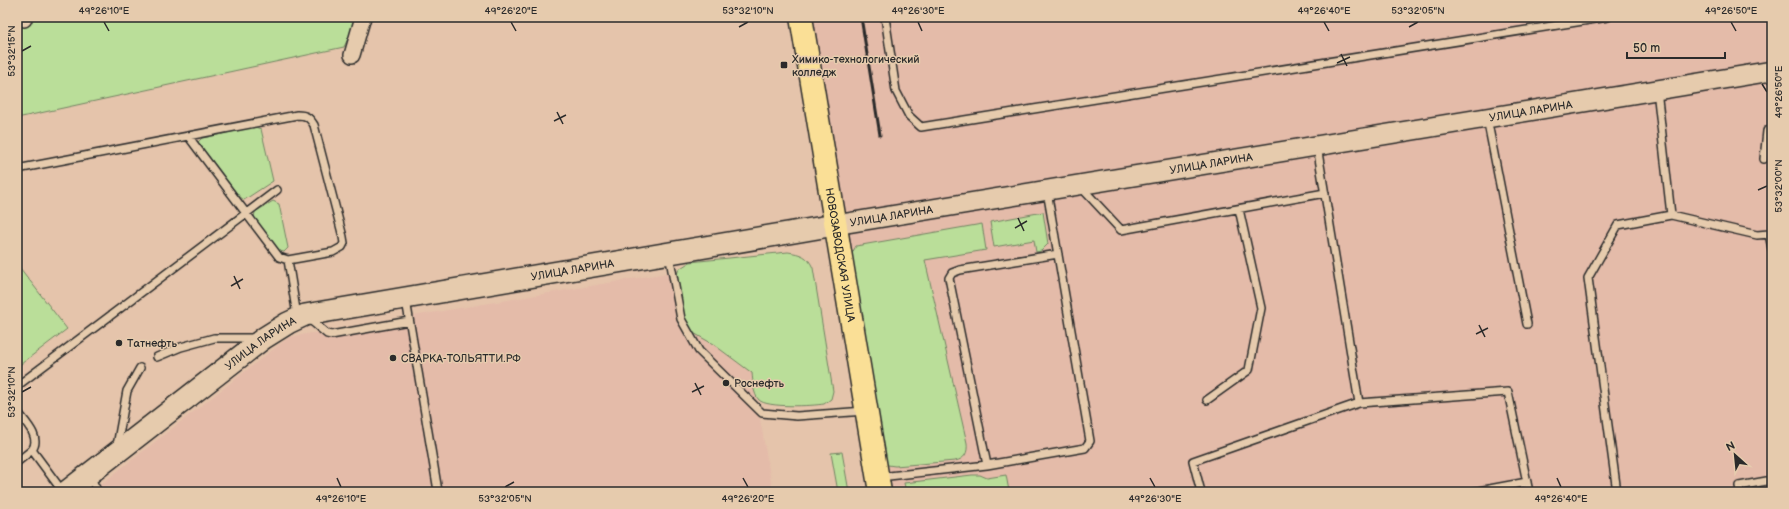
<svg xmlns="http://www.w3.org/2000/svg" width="1789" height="509" font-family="'Balsamiq Sans',sans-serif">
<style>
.built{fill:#e4bba9}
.green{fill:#bade99;stroke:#728462}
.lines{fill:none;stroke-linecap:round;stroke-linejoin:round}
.service-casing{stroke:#2b2b2b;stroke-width:10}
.minor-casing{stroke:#2b2b2b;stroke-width:18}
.tertiary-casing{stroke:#2b2b2b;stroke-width:22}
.secondary-casing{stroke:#2b2b2b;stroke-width:24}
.primary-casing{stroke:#2b2b2b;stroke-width:25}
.service{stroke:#e6cbad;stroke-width:7}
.minor{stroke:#e6cbad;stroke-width:15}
.tertiary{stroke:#e6cbad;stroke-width:19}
.secondary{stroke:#e6cbad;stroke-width:21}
.primary{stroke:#fadf96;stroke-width:22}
.rail{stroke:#2b2b2b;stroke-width:3}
.ticks{fill:none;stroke:#2b2b2b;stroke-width:1.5}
.poi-dot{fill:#2b2b2b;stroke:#e6cbad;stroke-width:1.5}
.labels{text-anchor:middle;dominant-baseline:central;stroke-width:3;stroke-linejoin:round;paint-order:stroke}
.poi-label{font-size:11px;fill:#2b2b2b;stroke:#e6cbad;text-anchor:start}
.street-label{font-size:11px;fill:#2b2b2b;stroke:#e6cbad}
.neatline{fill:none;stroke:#2b2b2b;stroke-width:1.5}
.ticks-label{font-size:10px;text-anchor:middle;fill:#2b2b2b}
</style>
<rect width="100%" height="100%" fill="#e5c4ab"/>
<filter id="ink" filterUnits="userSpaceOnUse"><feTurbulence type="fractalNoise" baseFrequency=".025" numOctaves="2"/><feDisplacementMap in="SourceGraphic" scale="8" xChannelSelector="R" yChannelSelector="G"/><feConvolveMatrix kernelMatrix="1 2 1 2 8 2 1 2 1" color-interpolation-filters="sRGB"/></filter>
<g filter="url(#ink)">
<path class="built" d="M802 17H1772V492H880Z
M732 262 773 492H91L289 337Z"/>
<path class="green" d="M17 17H358L344 47 17 118Z
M255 127 261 129 273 181 244 200 239 196 198 142 202 138Z
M273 201 279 204 288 248 284 252 279 251 254 218 255 212Z
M1043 212 1048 244 1041 251 1036 252 1034 240 994 247 990 222Z
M982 224 986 250 925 260 967 443C968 453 965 459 955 461L895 466 888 465 883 460 851 255 856 246Z
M788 252C801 254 808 256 813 268L833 391 831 399 824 404C812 406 767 408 759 400 753 394 753 381 752 373L713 344 690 331 679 314 673 284 679 269 690 262Z
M17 264 67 329 17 367Z
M842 452 849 492H838L831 453Z
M972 475H980L987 478 1006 475 1009 491 906 492 904 483Z"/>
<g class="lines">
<g class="service-casing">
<path id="service" d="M885 17 896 91 909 116 921 127 1608 17
M1657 90 1671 215 1757 235 1769 234 1772 249
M1487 118 1527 324
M1317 146 1359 403 1508 392 1529 492
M1764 159 1767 131 1772 130
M17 169 297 115C306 115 309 117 314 125L343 237 344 243 342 247 333 252 288 260 279 257 188 136
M1080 186 1121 230 1325 193
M669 254 681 319 699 351 762 413 797 416 865 411
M288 260 297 316
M406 300 438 491
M308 318 327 334 331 335 409 321
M157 357 181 347 214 338H256
M17 386 277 190
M1207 400 1249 370 1261 308 1239 209
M17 411C24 421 42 437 32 450L63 492
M117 446 127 391 140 368
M17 462 32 450
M987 465 1085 448 1090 441 1047 191
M90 477 98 492
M880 477 987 465 949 278 952 273 960 270 1058 254
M1201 492 1193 461 1359 403
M1473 492 1527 482
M1617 492 1588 278 1618 225 1671 215
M1740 492 1739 486 1772 480"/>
</g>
<g class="minor-casing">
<path id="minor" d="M23 17 24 19
M352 55 363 17"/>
</g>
<g class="tertiary-casing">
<g id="tertiary">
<path id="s1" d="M835 225 1772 71"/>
</g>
</g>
<g class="secondary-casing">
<g id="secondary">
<path id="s2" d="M66 492 264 338 288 323 305 315 835 225"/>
</g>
</g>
<g class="primary-casing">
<g id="primary">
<path id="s3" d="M801 17 880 492"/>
</g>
</g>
<use href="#service" class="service"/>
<use href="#minor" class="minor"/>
<use href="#tertiary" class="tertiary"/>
<use href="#secondary" class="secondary"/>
<use href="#primary" class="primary"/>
<path class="rail" d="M861 17 880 135"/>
</g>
</g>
<path class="ticks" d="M104 22 109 31M511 22 516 31M918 22 922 31M1324 22 1329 31M1731 22 1736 31M739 27 748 22M1409 27 1418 22M22 51 31 46M1341 54 1347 66M1337 63 1350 57M1762 84 1767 92M557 112 563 124M554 121 566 115M1758 190 1767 186M1018 218 1024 231M1015 228 1027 221M234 276 240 289M231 286 243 279M1479 325 1485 337M1476 334 1488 328M695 383 701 395M22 392 31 387M692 392 704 386M337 478 341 487M743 478 748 487M1150 478 1155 487M1557 478 1561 487M505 487 514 482"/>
<g class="poi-dot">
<rect x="780" y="61" width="8" height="8" rx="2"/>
<circle cx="119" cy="343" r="4"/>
<circle cx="393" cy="358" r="4"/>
<circle cx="726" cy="383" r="4"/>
</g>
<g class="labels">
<g class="poi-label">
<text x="792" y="59">Химико-технологический<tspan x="792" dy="13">колледж</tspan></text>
<text x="127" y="343">Татнефть</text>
<text x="401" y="358">СВАРКА-ТОЛЬЯТТИ.РФ</text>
<text x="734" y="383">Роснефть</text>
</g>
<g class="street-label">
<text stroke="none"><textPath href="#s1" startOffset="705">УЛИЦА ЛАРИНА</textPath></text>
<text stroke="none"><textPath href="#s1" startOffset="381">УЛИЦА ЛАРИНА</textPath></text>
<text stroke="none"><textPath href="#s1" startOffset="57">УЛИЦА ЛАРИНА</textPath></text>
<text stroke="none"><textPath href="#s3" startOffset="241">НОВОЗАВОДСКАЯ УЛИЦА</textPath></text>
<text stroke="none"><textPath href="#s2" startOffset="569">УЛИЦА ЛАРИНА</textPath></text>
<text stroke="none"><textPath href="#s2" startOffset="245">УЛИЦА ЛАРИНА</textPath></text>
</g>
</g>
<rect width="1789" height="509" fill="none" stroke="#e6cbad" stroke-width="44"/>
<g transform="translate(1735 455) rotate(333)" stroke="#e6cbad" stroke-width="3" paint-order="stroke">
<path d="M0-3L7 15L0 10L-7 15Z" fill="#2b2b2b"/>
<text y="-6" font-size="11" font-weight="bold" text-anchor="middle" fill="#2b2b2b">N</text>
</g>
<path d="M1627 52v6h98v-6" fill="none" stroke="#2b2b2b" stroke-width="2"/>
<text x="1633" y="52" font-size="12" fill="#2b2b2b" stroke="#e6cbad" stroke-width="3" paint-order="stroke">50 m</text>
<rect x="22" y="22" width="1745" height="465" class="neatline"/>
<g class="ticks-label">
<text x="104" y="14">49°26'10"E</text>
<text x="511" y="14">49°26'20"E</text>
<text x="748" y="14">53°32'10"N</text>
<text x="918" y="14">49°26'30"E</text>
<text x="1324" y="14">49°26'40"E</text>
<text x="1418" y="14">53°32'05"N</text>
<text x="1731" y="14">49°26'50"E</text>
<text transform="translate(11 51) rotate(-90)" y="4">53°32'15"N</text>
<text transform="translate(1778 92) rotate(-90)" y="4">49°26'50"E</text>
<text transform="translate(1778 186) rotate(-90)" y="4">53°32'00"N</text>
<text transform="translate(11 392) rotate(-90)" y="4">53°32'10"N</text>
<text x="341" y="502">49°26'10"E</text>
<text x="505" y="502">53°32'05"N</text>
<text x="748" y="502">49°26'20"E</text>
<text x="1155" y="502">49°26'30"E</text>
<text x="1561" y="502">49°26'40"E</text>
</g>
</svg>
